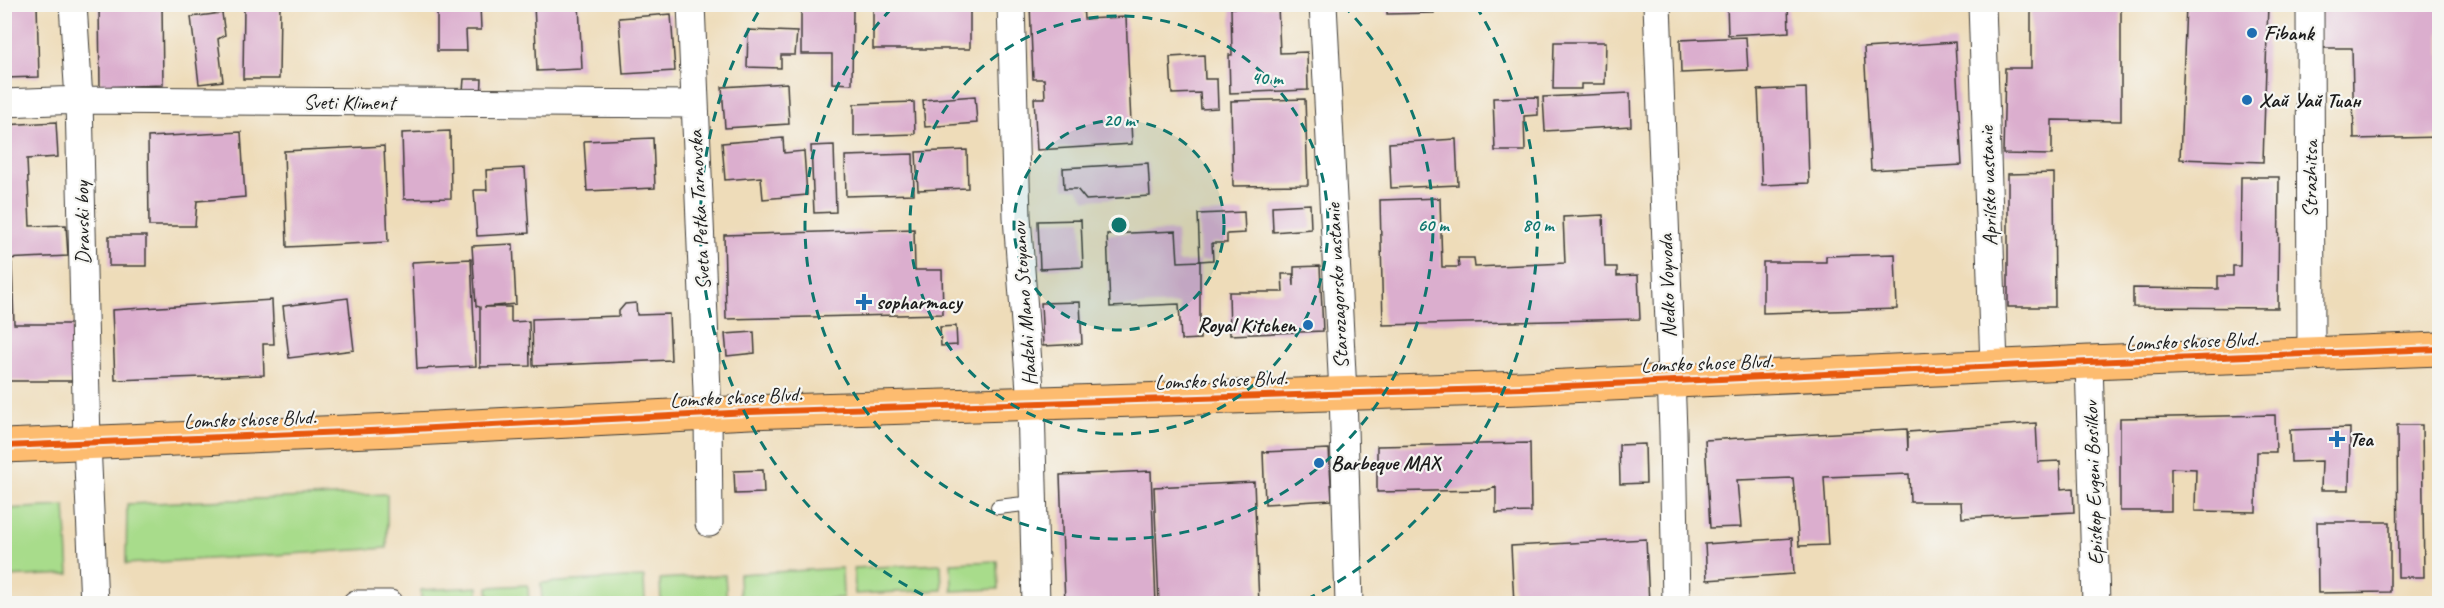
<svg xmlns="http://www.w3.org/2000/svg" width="2444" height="608" font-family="Caveat,sans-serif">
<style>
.green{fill:#a8dc8b;stroke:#627c54;stroke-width:1.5}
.building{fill:#dbaece}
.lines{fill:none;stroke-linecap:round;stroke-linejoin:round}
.lane-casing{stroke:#3c3934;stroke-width:16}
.street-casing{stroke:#3c3934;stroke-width:29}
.primary-casing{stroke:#3c3934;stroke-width:35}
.lane{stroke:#fff;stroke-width:14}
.street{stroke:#fff;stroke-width:27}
.primary{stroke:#fdbc6f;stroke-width:33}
.cycleway-casing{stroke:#f6f6f2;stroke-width:10}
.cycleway{stroke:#e8590c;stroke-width:6}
.ring{fill:none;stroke:#0f766e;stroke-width:3;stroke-dasharray:10 8}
.poi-dot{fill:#1f6fb2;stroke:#f6f6f2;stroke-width:2}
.labels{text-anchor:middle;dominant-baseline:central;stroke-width:4.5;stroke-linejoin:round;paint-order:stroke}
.poi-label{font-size:21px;font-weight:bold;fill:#1c1c1c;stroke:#f6f6f2;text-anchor:start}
.street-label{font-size:21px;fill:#1c1c1c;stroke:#f6f6f2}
.centre{fill:#0f766e;stroke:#f6f6f2;stroke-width:3}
.ring-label{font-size:18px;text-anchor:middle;font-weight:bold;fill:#0f766e;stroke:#f6f6f2;stroke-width:4.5;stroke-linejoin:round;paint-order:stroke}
</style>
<rect width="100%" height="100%" fill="#f6f6f2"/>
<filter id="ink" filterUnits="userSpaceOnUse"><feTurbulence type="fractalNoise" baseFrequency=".0167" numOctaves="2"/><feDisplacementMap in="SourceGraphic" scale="12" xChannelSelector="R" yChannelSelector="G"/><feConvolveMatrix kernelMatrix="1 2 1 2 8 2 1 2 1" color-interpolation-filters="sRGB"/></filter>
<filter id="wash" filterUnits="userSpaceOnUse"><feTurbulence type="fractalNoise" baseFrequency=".008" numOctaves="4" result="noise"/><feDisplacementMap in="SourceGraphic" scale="24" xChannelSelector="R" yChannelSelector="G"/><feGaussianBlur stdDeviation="1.35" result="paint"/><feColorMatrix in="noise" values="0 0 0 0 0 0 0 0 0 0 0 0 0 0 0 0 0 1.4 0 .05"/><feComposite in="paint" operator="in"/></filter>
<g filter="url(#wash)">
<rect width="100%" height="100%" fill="#eedcb9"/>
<path class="green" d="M387 494V548L126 564 127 504Z
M65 506 69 574 5 577V509Z
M997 561 998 589 952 591 951 563Z
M941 564 942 590 855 594 854 568Z
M842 568 843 598 740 603 739 574Z
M725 575 727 603H661L660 579Z
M644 577 645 603H542L541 583Z
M528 585 529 603H489L488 587Z
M478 587V603H421V590Z"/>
<g id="blocks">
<path class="building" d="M4 4H37L39 77 4 78Z
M99 4H162L163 85 100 87Z
M244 4H280L279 79H243Z
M437 4H480L481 30H466L467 51H437Z
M534 4H579L582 69 537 71Z
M751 4H783V9L751 10Z
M873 4H970V49H873Z
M1030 4H1083L1084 19 1126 17 1132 144 1037 150 1034 98H1045L1044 79H1033Z
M1387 4H1434V13L1387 14Z
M1727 4H1788L1789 32 1728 35Z
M2031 4H2121V121L2052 120V155L2003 154 2005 68H2031Z
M2186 4H2268L2263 162 2180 159Z
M2320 4H2440V137L2354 139 2352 48H2320Z
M1278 6 1280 53 1307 52 1308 90 1230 93 1229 55H1232L1231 8Z
M801 8 853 9 852 84 832 83V54H801Z
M222 13 225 35 218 39 223 81 199 84 191 17Z
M671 14 675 71 623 74 619 18Z
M748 30 797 32 795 55H781V68L747 67Z
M1746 37 1748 70 1681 73 1680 40Z
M1554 42H1606L1605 84H1581V89H1553Z
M1955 42 1962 165 1871 170 1864 48Z
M1204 55 1205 79H1217L1218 108 1201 109 1200 93 1172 94 1170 57Z
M464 79H482L481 99 463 91Z
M787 83 789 124 725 128 722 87Z
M1806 88 1809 183 1762 185 1758 90Z
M1630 93 1631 126 1545 131 1543 97Z
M975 96 977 123 925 127 923 100Z
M1538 97V115L1524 116 1525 151H1495L1493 98Z
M1305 99 1308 185 1233 186 1231 101Z
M914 102 915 134 854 136V104Z
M56 122 58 157 27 159 30 226 66 225 68 256 4 259V125Z
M450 131 451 198 404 199 402 133Z
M241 132 245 197 197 201 195 226H149L148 137Z
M653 138 655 188 587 191 584 141Z
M783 138 784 153 804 151 807 195 763 199 761 177 725 180 722 143Z
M1456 139 1458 185 1391 188 1389 143Z
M834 145 836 212 814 213 811 146Z
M384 146 388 242 287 247 284 151Z
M967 150 968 188 918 190 916 152Z
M913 154 914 194 846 196 845 156Z
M1148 163 1150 196 1086 200 1077 189H1064L1063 168Z
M525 168 529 233 477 236 474 190H487L486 170Z
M2054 173 2055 307H2008V174Z
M2241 177H2279L2278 308 2133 307V288L2218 289V276H2233V266H2240Z
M1440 198 1442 267H1459L1458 258H1474L1475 267 1565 263 1563 217 1603 215 1605 267H1617V276L1638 275 1640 319 1383 325 1380 200Z
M1310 204 1311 229 1273 232 1272 206Z
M1244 212 1245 233 1227 234V243H1212L1213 260 1200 261 1198 214Z
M1081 220 1083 267 1040 269 1038 221Z
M914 229 915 270H942L943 314 726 319 724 235Z
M1176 231 1178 262 1200 261V339L1181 340 1179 304 1110 307 1107 234Z
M109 236H146V266H109Z
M513 244 516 304 484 307H511V322L529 321 530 366 480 367V307L476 306 472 246Z
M1895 254 1897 309 1763 313V262H1826V256Z
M471 259 476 366 417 369 412 262Z
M12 263 14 324H73L74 381H4V264Z
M1320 266 1323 331 1230 335 1229 292H1283L1282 274H1293L1294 286V267Z
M348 298 354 350 289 358 283 306Z
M272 300 274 344H263L264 375 115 380 112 310Z
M1080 302 1082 344 1043 346 1041 303Z
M636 303 637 315 669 314 671 360 533 366 532 319 619 316V311L625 304Z
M956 326 957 345 941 346 940 327Z
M754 332 755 353 727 356 725 334Z
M2275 415 2276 452H2257L2256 512 2195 511 2196 469 2171 468V511H2120V418Z
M2036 423 2038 462 2060 461 2061 489 2073 488 2074 512 1962 518 1961 502H1910L1909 474 1824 477 1828 545 1799 546 1793 478 1737 480 1741 527 1710 528 1705 440 1907 429 1908 451V432Z
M2397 425H2422L2424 577H2398Z
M2350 428 2349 490H2321L2322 461 2291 462 2290 430Z
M1530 443 1531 512 1496 513V487L1487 490 1377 492V446Z
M1645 444 1646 483 1620 484 1619 445Z
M1329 449 1332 500 1265 504 1263 452Z
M763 470 764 493 735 494 734 471Z
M1151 471 1156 604H1065L1060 475Z
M1254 482 1259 604H1159L1154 487Z
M2317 522H2390V592L2318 593Z
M1792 538 1794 574 1707 580 1705 544Z
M1646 539 1649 604H1514L1511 546Z"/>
</g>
</g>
<g filter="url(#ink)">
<use href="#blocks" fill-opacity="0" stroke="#3c3934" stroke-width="1.5"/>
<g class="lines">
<g class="lane-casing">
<path id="lane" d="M998 507 1033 503"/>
</g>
<g class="street-casing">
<path id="street" d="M73 4 79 100 87 442 94 604
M691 4 708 415 709 523
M1011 4 1017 217 1031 403 1036 604
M1323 4 1343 393 1349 604
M1657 4 1673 431 1676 604
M1982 4 1994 367
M2310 4 2311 353
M4 103 79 100 694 104
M2089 362 2096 604
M356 604H390"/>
</g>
<g class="primary-casing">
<path id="primary" d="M4 446 394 430 750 412 1523 388 2089 362 2440 349"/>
</g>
<use href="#lane" class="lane"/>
<use href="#street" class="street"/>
<use href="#primary" class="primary"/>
<g class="cycleway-casing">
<path id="cycleway" d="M4 446 394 430 750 412 1523 388 2089 362 2440 349"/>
</g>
<use href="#cycleway" class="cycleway"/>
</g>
</g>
<circle cx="1119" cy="225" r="105" fill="#0f766e" fill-opacity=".12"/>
<g class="ring">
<circle cx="1119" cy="225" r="105"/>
<circle cx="1119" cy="225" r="209"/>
<path d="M1343 5A314 314 0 1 1 895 5"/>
<path d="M939 603A419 419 0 0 1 762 6M1476 6A419 419 0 0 1 1299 603"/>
</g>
<g class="poi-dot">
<circle cx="2252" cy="33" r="6"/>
<circle cx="2247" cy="100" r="6"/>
<path d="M861 293h6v6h6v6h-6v6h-6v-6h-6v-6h6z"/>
<circle cx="1308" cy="325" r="6"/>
<path d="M2334 430h6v6h6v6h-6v6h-6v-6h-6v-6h6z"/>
<circle cx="1319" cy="463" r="6"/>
</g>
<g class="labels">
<g class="poi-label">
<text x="2264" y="33">Fibank</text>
<text x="2259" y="100">Хай Уай Тиан</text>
<text x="876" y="302">sopharmacy</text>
<text x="1296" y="325" text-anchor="end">Royal Kitchen</text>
<text x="2349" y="439">Теа</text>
<text x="1331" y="463">Barbeque MAX</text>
</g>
<g class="street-label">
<text x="349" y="102">Sveti Kliment</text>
<text transform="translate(2310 179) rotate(-90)">Strazhitsa</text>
<text transform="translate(1988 186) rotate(-92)">Aprilsko vastanie</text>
<text transform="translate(699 210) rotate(-93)">Sveta Petka Tarnovska</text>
<text transform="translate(82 223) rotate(-91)">Dravski boy</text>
<text transform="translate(1337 286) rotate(-93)">Starozagorsko vastanie</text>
<text transform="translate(1667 286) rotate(-92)">Nedko Voyvoda</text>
<text transform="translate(1024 304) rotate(-94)">Hadzhi Mano Stoyanov</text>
<text transform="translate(2192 341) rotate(-2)">Lomsko shose Blvd.</text>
<text transform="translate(1707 363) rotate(-2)">Lomsko shose Blvd.</text>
<text transform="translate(1221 380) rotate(-2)">Lomsko shose Blvd.</text>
<text transform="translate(736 397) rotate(-3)">Lomsko shose Blvd.</text>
<text transform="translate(250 419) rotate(-2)">Lomsko shose Blvd.</text>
<text transform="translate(2093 483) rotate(-92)">Episkop Evgeni Bosilkov</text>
</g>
</g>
<circle cx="1119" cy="225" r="9" class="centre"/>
<g class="ring-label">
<text x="1267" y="84">40 m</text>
<text x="1119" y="126">20 m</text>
<text x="1433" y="231">60 m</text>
<text x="1538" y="231">80 m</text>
</g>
<rect width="2444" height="608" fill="none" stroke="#f6f6f2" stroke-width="24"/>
</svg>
